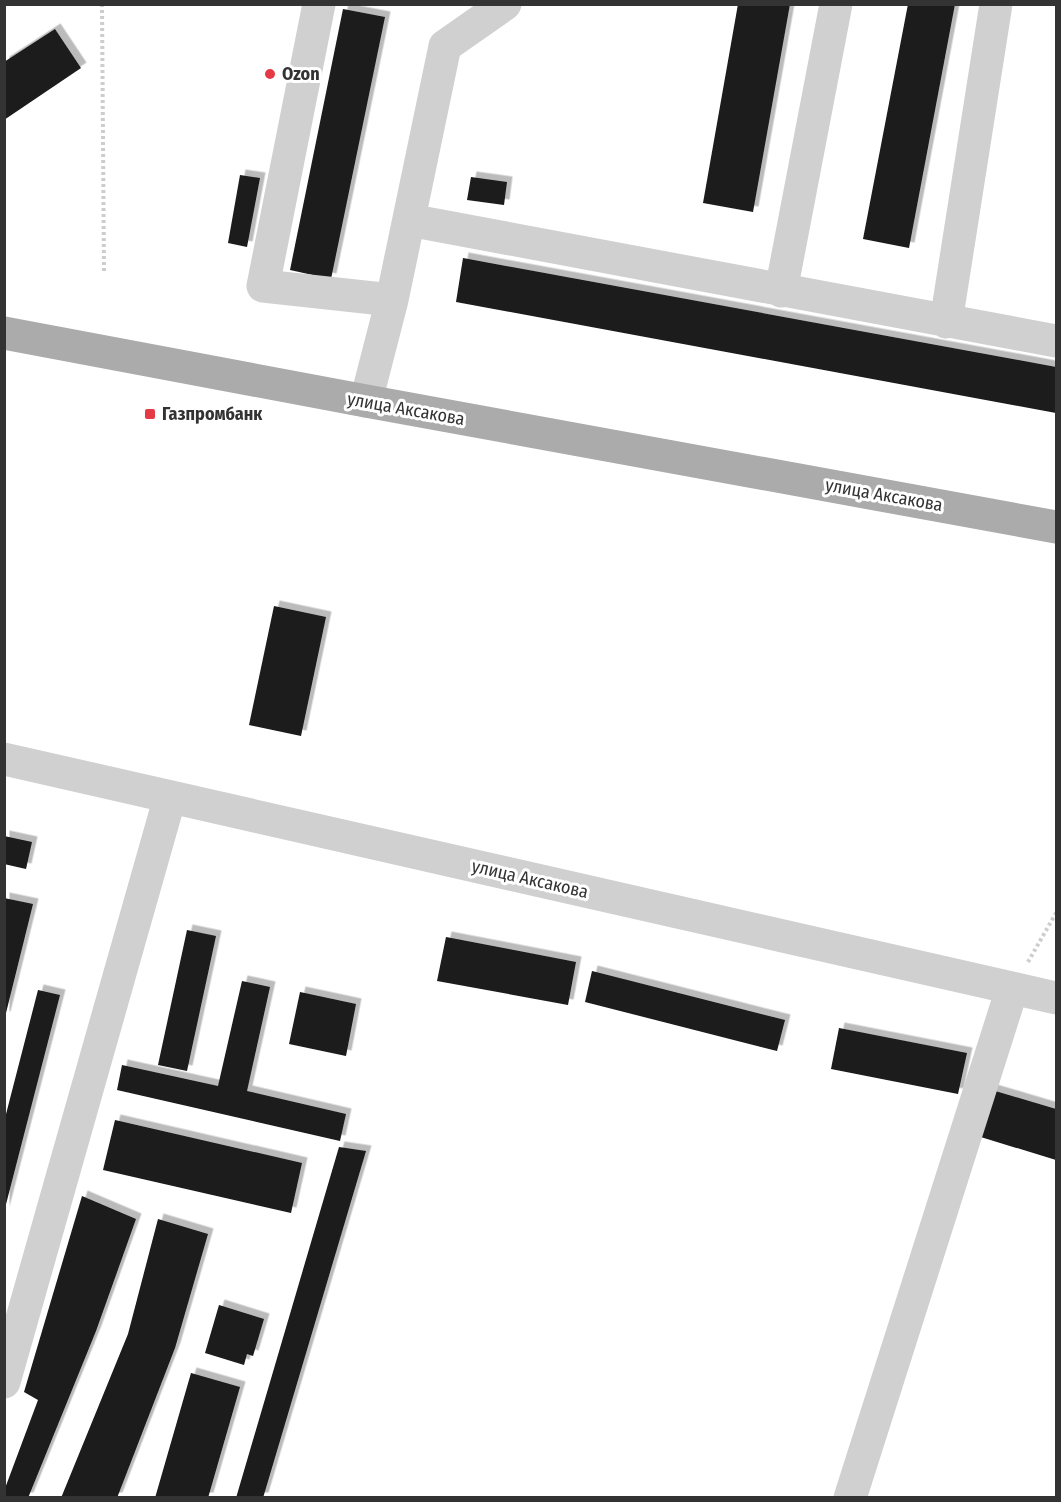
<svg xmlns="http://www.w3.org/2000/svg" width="1061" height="1502" font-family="'Fira Sans Condensed',sans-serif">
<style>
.building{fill:#1a1a1a;filter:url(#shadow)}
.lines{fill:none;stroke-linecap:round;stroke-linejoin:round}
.path{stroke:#cdcdcd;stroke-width:4;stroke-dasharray:3 3;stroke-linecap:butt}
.minor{stroke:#d0d0d0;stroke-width:33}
.major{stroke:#ababab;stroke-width:33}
.poi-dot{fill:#e63946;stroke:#fff;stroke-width:2}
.labels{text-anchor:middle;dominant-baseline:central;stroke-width:6;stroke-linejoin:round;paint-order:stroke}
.poi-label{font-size:18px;font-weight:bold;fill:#333;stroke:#fff;text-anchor:start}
.street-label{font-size:18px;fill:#333;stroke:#fff}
</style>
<defs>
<filter id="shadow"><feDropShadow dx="5.5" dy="-5.5" stdDeviation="0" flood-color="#0004"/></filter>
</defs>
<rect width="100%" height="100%" fill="#fff"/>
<path class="building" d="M738 4H790L753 212 703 203Z
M908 4H955L909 248 863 239Z
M343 9 385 17 331 279 290 270Z
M55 29 81 68 4 120V62Z
M240 175 260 178 247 247 228 243Z
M471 177 507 182 504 205 467 200Z
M463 258 1056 367V413L456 302Z
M274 606 326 617 301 736 249 725Z
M4 836 32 842 26 869 4 864Z
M4 898 33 904 5 1017H4Z
M187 930 216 936 187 1071 158 1065Z
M446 937 576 962 568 1005 437 981Z
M592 971 785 1020 777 1051 585 1002Z
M242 981 270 987 247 1091 346 1114 340 1141 117 1090 122 1065 218 1086Z
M38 990 60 995 4 1212V1122Z
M300 992 356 1004 346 1056 289 1044Z
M839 1028 967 1053 958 1094 831 1069Z
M985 1088 1056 1109V1160L971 1134Z
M115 1120 302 1163 291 1213 103 1170Z
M339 1147 366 1151 263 1498H236Z
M82 1196 136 1219 96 1331 28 1498H4V1491L38 1400 24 1392Z
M158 1219 208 1234 175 1348 117 1498H61L128 1334Z
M219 1305 264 1319 253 1356 247 1354 244 1365 205 1353Z
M191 1373 240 1387 208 1498H155Z"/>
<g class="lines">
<path class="path" d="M102 4 104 272
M1028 962 1056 913"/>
<path class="minor" d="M319 4 263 286 392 300
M409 220 1056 341
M781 291 836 4
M946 322 996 4
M366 401 392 300 445 46 505 4
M4 759 1056 998
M4 1382 170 797
M850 1498 1012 989"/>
<path class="major" d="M4 333 366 401 1056 527"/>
</g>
<g class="poi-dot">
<circle cx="270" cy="74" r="6"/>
<rect x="144" y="408" width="12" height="12" rx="3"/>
</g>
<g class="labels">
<g class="poi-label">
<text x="282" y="74">Ozon</text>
<text x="162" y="414">Газпромбанк</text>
</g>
<g class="street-label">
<text transform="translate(406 409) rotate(10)">улица Аксакова</text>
<text transform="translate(884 495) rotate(10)">улица Аксакова</text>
<text transform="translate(530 879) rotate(13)">улица Аксакова</text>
</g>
</g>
<rect width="1061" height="1502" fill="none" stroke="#333333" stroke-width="12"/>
</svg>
